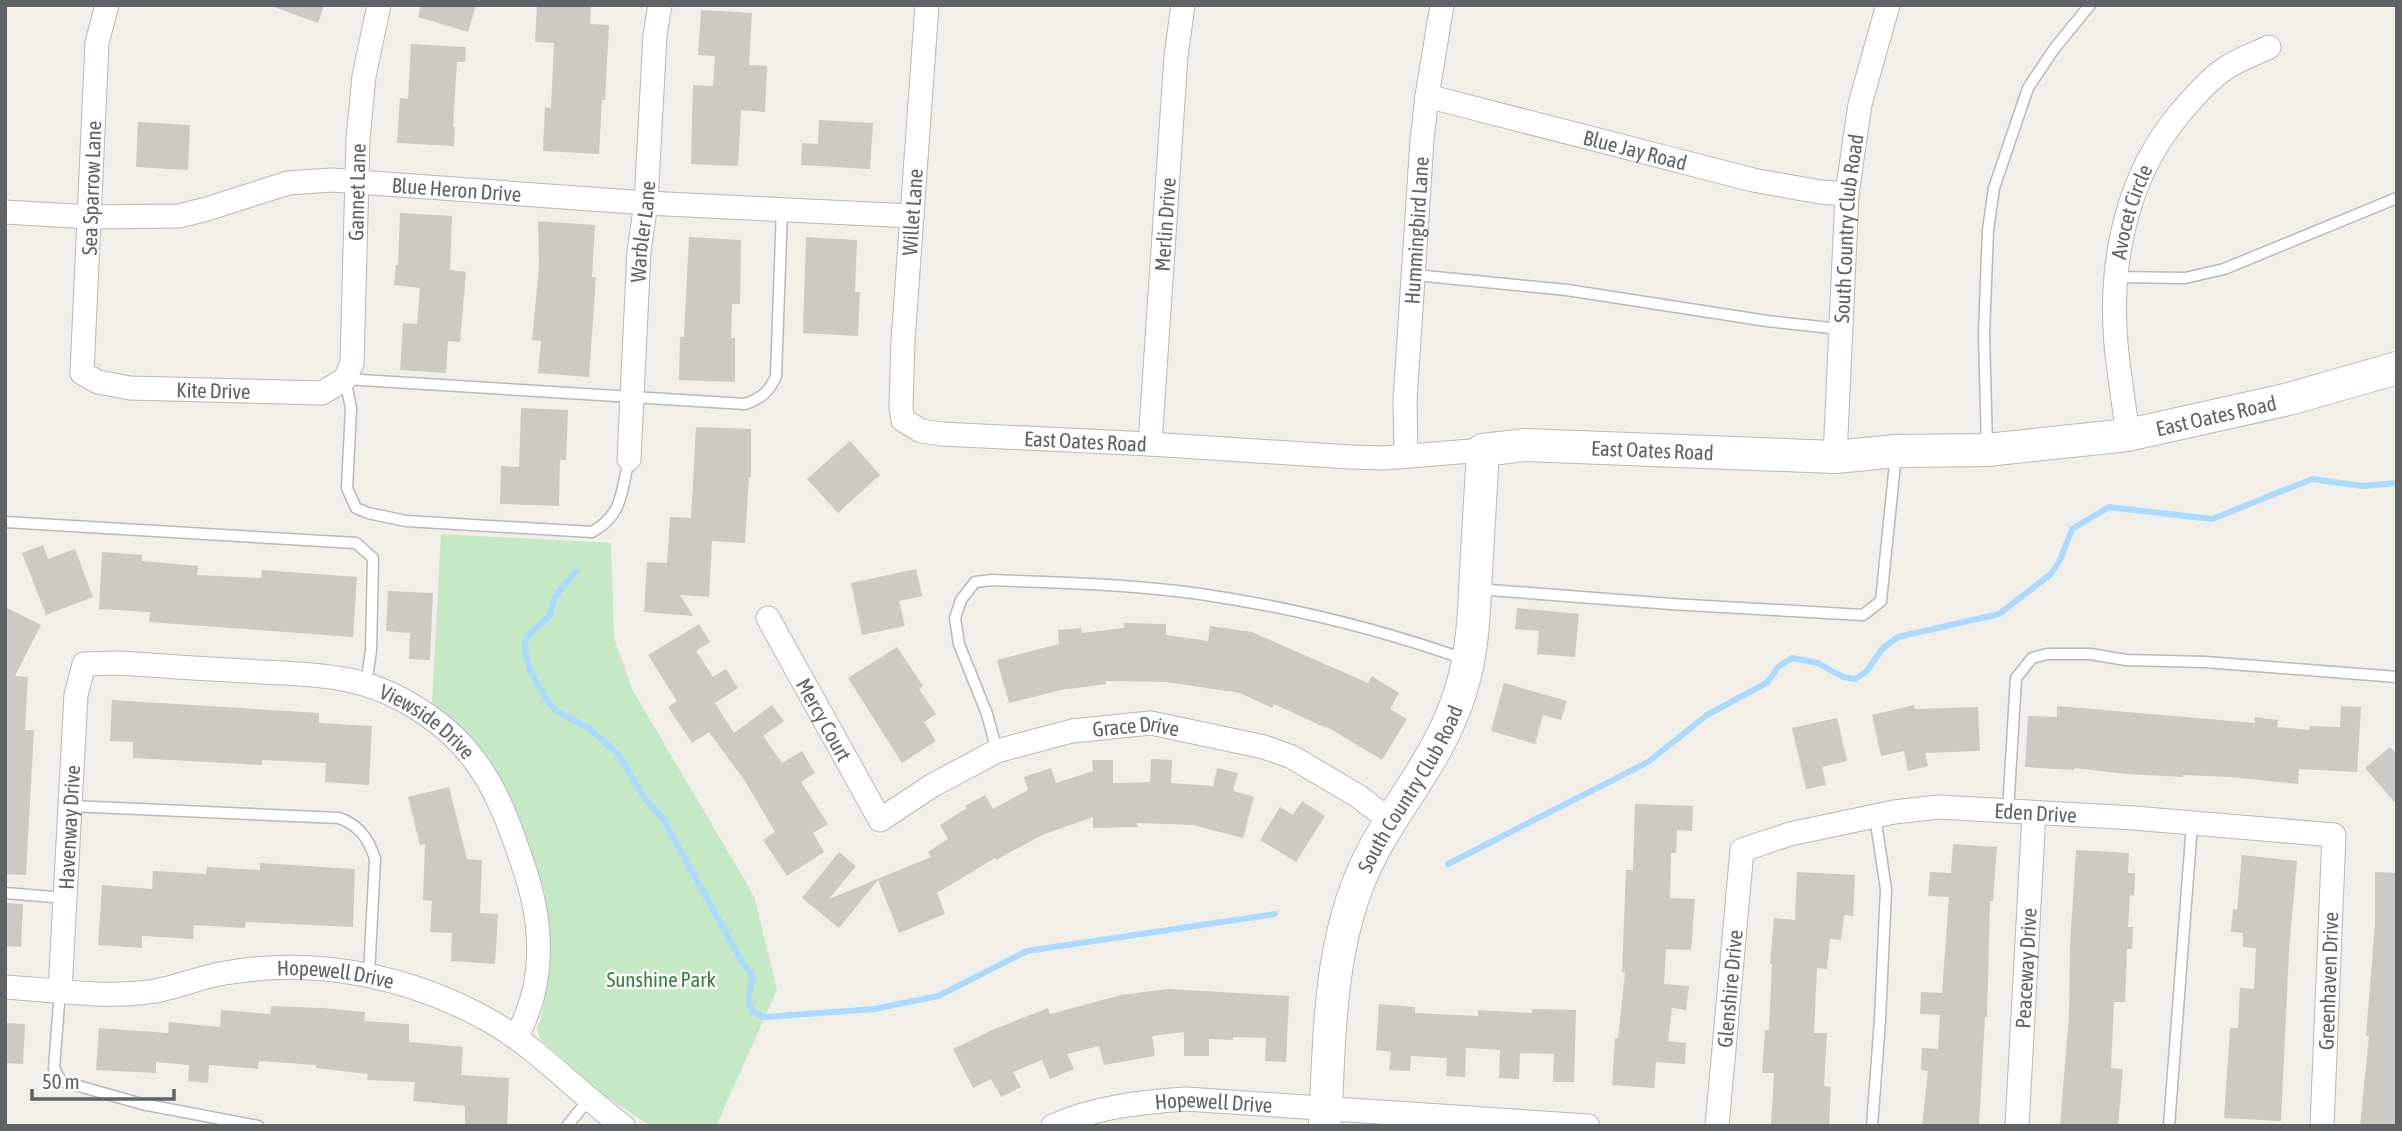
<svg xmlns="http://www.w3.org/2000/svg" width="2402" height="1131" font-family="'Asap Condensed',sans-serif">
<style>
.green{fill:#c5e8c5}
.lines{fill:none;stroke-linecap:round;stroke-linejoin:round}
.stream{stroke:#aadaff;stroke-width:6}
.building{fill:#cccac5}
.lane-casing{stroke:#b5b8bc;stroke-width:13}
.street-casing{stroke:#b5b8bc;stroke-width:25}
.secondary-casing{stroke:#b6babf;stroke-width:34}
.lane{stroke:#fff;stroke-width:10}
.street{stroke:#fff;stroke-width:23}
.secondary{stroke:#fff;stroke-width:32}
.labels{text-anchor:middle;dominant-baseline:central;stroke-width:5;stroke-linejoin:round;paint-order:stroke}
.street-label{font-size:21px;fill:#5f6368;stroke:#fff}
.park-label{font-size:21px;fill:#348238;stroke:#fff}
</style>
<rect width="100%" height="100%" fill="#f1efe8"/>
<path class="green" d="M441 534 611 543 614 638 632 689 754 896 777 990 716 1126H651L604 1095 540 1039 537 1028 541 1019 551 960 544 889 507 789 472 737 432 703Z"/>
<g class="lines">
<path class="stream" d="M576 571 555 597 549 617 532 631 525 642V652L530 670 546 699 555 710 590 729 618 754 643 796 663 819 742 962 753 976 748 1000 753 1012 765 1017 874 1009 938 996 1027 951 1275 914
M1448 864 1648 762 1707 715 1768 682 1778 667 1792 658 1818 663 1843 677 1855 679 1866 672 1883 648 1898 637 1999 614 2051 574 2061 558 2072 529 2109 507 2212 519 2312 479 2363 486 2397 483"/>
</g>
<path class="building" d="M274 5H324L318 23 274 7Z
M421 5H476L468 32 418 17Z
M537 5H591L590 24 609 25 605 100H602L599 154 543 151 545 107 551 108 554 43 535 42Z
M701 10 752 13 749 65 767 66 765 112 741 110 738 166 691 164 693 85 713 86 715 56 698 55Z
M411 44 466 47 465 62H457L453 127H455L454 146 397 143 400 98 408 99Z
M819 120 873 123 870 169 801 165 802 143 818 144Z
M138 122 190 125 188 170 136 167Z
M400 213 452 216 450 270 466 272 460 342 448 341 446 373 400 370 403 323 417 324 420 288 394 285 396 265H398Z
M538 221 595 225 592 277H596L589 377 538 373 541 341 532 340 539 266Z
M689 237 741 240 740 304H732L731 338H735V382L679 380 680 337H684Z
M806 237 857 240 855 292H860L858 336 803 333Z
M521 408 568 410 566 460H560L559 506 500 504 501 466 519 467Z
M696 427 751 429V477H749L745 543 712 541 709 597 680 595 693 616 644 612 647 562 667 563 670 517 691 518Z
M850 441 880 475 838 513 807 479Z
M43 545 48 559 75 549 93 597 46 615 22 553Z
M102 552 142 555V561L198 566 197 575 261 578 262 570 357 577 353 637 149 622 150 612 99 609Z
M916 569 922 596 899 601 905 626 862 635 851 583Z
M388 591 433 593 430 660 409 659 410 633 386 631Z
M5 607 41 625 15 676 28 677 25 730H34L26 875 5 874Z
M1517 608 1579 614 1575 657 1537 654 1539 631 1515 629Z
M1124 623 1166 624V635L1208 641 1210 626 1252 632 1368 683 1372 676 1399 693 1390 709 1407 719 1382 760 1327 727 1326 728 1274 704 1272 708 1240 693 1166 682 1106 681V684L1061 690 1009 703 997 660 1059 644 1058 630 1081 628 1082 633 1124 628Z
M699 624 710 642 696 651 713 677 726 669 738 688 715 703 734 733 772 705 784 721 763 736 782 763 802 751 815 773 801 782 828 824 813 833 824 852 787 876 763 840 775 832 745 781 709 732 692 743 668 707 677 701 648 655Z
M897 647 923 686 919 689 936 714 924 722 936 741 902 763 848 678Z
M1504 683 1567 701 1561 720 1543 715 1535 744 1491 731Z
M112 700 319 713V723L372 726 369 785 325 782 326 763 262 760V765L133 758V742L110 741Z
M1914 705 1915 709 1978 707 1980 751 1925 753 1928 766 1908 771 1904 751 1881 756 1872 715Z
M2057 706 2255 723V717L2278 720 2277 727 2309 730 2310 726 2340 727 2341 706 2361 707 2357 772 2299 769 2298 784 2230 777 2183 775V777L2127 774 2074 768V770L2025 767 2028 716 2057 717Z
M1837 718 1847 761 1822 767 1826 785 1806 789 1792 728Z
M2390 747 2397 754V805L2365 768Z
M1151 759 1172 760 1171 783 1213 786 1217 768 1238 773 1233 791 1254 797 1243 838 1193 825 1137 823 1138 827 1093 828V817L1042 835 996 860 995 858 937 893 945 914 899 933 878 880 839 928 802 898 839 852 856 866 829 899 931 857 928 852 948 839 940 825 967 808 965 806 985 795 993 809 1028 790 1024 777 1051 768 1056 783 1093 771 1092 760H1113V783L1150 782Z
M449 787 467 859 482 860 480 913 498 914 495 964 451 961 452 933 430 932 432 901 423 900 425 844 420 845 408 797Z
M1302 801 1325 816 1296 862 1260 840 1280 807 1293 815Z
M1635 804 1693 806 1692 831 1677 830 1676 853H1671L1670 898 1695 899 1691 950 1666 949 1664 984 1689 986 1686 1010 1672 1008 1668 1041 1686 1043 1685 1064 1656 1062 1654 1088 1612 1085 1615 1038H1618L1625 973 1622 972 1626 870H1633Z
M1953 844 1997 847 1993 901H1990L1987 1017H1985L1979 1126H1922L1928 1071 1921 1070 1922 1048 1938 1049 1940 1015 1920 1014 1921 992 1942 993 1949 897 1928 896 1930 872 1951 873Z
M2076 850 2129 853 2128 873H2135L2134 896 2130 895 2128 927H2133L2132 949H2127L2125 1002H2114L2111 1068 2123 1069 2118 1126H2060L2069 1014 2070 945Z
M2242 855 2297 861 2289 950 2281 1121 2224 1118 2230 1028H2238L2240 988 2254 989 2256 948 2243 947V933L2231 932 2233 909 2237 910Z
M260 863 355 869 353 927 246 922 245 928 194 925 193 939 142 936V948L98 945 102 885 152 889 153 871 206 874 207 867 260 870Z
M1797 872 1855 875 1853 916 1844 915 1841 940 1830 939 1827 969 1817 968 1814 1033H1827L1824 1086 1831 1087 1829 1126H1771L1774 1073H1762L1765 1030H1769L1772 964H1770L1774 918 1795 920Z
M2375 872 2397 873V1126H2360L2369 1036H2366L2375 923Z
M5 903 23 904 21 947 5 946Z
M1168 989 1289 996 1286 1062 1265 1061 1266 1038 1233 1037V1040L1209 1039V1056H1184V1032L1152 1036 1155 1056 1104 1065 1099 1046 1067 1054 1074 1069 1050 1079 1042 1060 1013 1072 1021 1087 1001 1097 991 1079 973 1088 953 1049 992 1030 1048 1008 1050 1014 1121 995Z
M1379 1004 1415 1007V1013L1478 1016V1010L1532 1013V1009L1576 1010 1574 1082H1553L1554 1054 1520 1053 1519 1079 1499 1078 1500 1050 1466 1048 1465 1077 1446 1076 1447 1058 1411 1056 1410 1071 1389 1070 1391 1052 1376 1050Z
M271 1006 323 1008 365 1012 364 1021 409 1024V1042L463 1047 461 1075 509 1078 507 1126H465V1106L413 1101 415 1082 367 1080 368 1074 316 1068V1065L259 1061 258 1069 209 1065 208 1083 188 1081 189 1065 156 1062V1073L96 1070 99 1028 168 1033 169 1022 220 1027 221 1010 270 1014Z
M5 1023 25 1024 23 1064 5 1063Z"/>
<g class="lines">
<g class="lane-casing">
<path id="lane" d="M1415 275 1567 290 1767 321 1840 329
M2116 277 2185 278 2224 269 2397 198
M1987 448 1984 334 1988 230 1994 188 2028 88 2054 49 2090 5
M629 459C621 491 624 514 592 532L406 521 368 513 356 508 347 488 351 408 345 379 745 404C762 398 769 392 776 376L782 209
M5 522 356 543 373 558 371 650 366 685
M1477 589 1671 604 1863 615 1881 601 1896 454
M997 751 987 714 959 644 955 618 961 600 975 582 992 580C1061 583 1131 584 1200 594 1289 607 1379 629 1464 659
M71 806 339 818C359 825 369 839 375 859L369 975
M2008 811 2016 678 2032 658 2047 654H2090L2126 660 2205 662 2397 677
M5 893 65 898
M60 991 54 1068 61 1081 142 1104 258 1126
M567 1126 589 1099
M1872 1126 1880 1020 1886 889 1875 816
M2169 1126 2192 824"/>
</g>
<g class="street-casing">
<g id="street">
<path id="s1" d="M107 5 97 43 82 373 98 382 130 388 322 393 345 379 352 363 358 139 364 76 379 5"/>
<path id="s2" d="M927 5 903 341 901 407 903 420 921 431 942 434 1150 444 1350 457 1384 458 1483 450"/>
<path id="s3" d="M1427 96 1753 180 1820 192 1847 194"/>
<path id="s4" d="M5 212 90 217 179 216 207 209 288 183 331 180 646 203 912 216"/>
<path id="s5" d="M2128 435C2124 405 2119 375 2116 344 2109 263 2126 177 2180 113 2194 97 2208 80 2226 68 2239 59 2255 54 2269 47"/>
<path id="s6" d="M1150 444 1176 56 1183 5"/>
<path id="s7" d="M1406 456 1405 400 1422 140 1427 96 1442 5"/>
<path id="s8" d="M1835 457 1847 194 1860 104 1888 5"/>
<path id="s9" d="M629 459 639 251 646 203 655 35 660 5"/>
<path id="s10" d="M768 618 880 820 933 785 997 751 1072 731 1151 723 1264 747 1292 757 1358 796 1392 822"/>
<path id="s11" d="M5 987C53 990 101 998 148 992 174 989 199 977 225 973 316 957 410 976 490 1021 539 1049 578 1093 623 1126"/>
<path id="s12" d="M60 991 76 695 84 664 119 663C162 666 204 669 247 671 277 673 308 673 337 678 387 685 441 717 472 757 496 787 510 826 522 862 543 920 547 982 516 1037"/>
<path id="s13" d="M1053 1126C1094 1107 1142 1102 1186 1099L1588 1126"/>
<path id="s14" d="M1717 1126 1742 850 1790 834 1894 812 1939 807 2134 818 2334 835 2322 1126"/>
<path id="s15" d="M2017 1126 2034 813"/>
</g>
</g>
<g class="secondary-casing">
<g id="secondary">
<path id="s16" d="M1325 1126C1330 1033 1328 935 1373 851 1403 796 1441 754 1460 693 1473 653 1474 613 1476 572 1478 531 1481 491 1483 450L1526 445 1835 457 1896 451 1987 450 2128 435 2289 399 2397 368"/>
</g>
</g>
<use href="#lane" class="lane"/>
<use href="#street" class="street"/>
<use href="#secondary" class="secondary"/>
</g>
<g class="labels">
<g class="street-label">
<text stroke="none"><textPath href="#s3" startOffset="215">Blue Jay Road</textPath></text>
<text transform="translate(91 188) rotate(-88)">Sea Sparrow Lane</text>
<text stroke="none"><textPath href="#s4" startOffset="457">Blue Heron Drive</textPath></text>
<text stroke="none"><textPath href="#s1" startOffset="828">Gannet Lane</textPath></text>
<text transform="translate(912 212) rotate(-86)">Willet Lane</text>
<text stroke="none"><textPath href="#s5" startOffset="226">Avocet Circle</textPath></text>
<text stroke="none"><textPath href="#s6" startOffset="220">Merlin Drive</textPath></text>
<text stroke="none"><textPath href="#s8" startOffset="229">South Country Club Road</textPath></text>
<text stroke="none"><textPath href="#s7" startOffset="226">Hummingbird Lane</textPath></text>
<text stroke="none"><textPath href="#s9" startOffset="228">Warbler Lane</textPath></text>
<text stroke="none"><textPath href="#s1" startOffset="504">Kite Drive</textPath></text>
<text stroke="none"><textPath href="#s16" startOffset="1444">East Oates Road</textPath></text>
<text stroke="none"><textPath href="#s2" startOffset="602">East Oates Road</textPath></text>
<text stroke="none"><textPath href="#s16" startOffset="877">East Oates Road</textPath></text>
<text stroke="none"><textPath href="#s10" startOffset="116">Mercy Court</textPath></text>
<text stroke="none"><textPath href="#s12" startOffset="684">Viewside Drive</textPath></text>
<text stroke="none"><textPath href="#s10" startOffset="509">Grace Drive</textPath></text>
<text stroke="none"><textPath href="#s16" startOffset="354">South Country Club Road</textPath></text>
<text stroke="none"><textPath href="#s14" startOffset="576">Eden Drive</textPath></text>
<text stroke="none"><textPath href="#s12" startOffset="164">Havenway Drive</textPath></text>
<text stroke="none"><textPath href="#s15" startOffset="158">Peaceway Drive</textPath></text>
<text stroke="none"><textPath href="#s11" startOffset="334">Hopewell Drive</textPath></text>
<text transform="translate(2328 981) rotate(-88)">Greenhaven Drive</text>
<text stroke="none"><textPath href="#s14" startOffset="138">Glenshire Drive</textPath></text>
<text stroke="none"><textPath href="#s13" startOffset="164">Hopewell Drive</textPath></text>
</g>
<g class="park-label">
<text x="661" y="979">Sunshine Park</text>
</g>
</g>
<rect width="2402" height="1131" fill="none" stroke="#5f6368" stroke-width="14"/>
<path d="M32 1089v10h142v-10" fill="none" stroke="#5f6368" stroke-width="3.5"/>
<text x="42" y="1089" font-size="21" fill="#5f6368" stroke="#ffffff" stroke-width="5" paint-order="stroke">50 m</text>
</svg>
